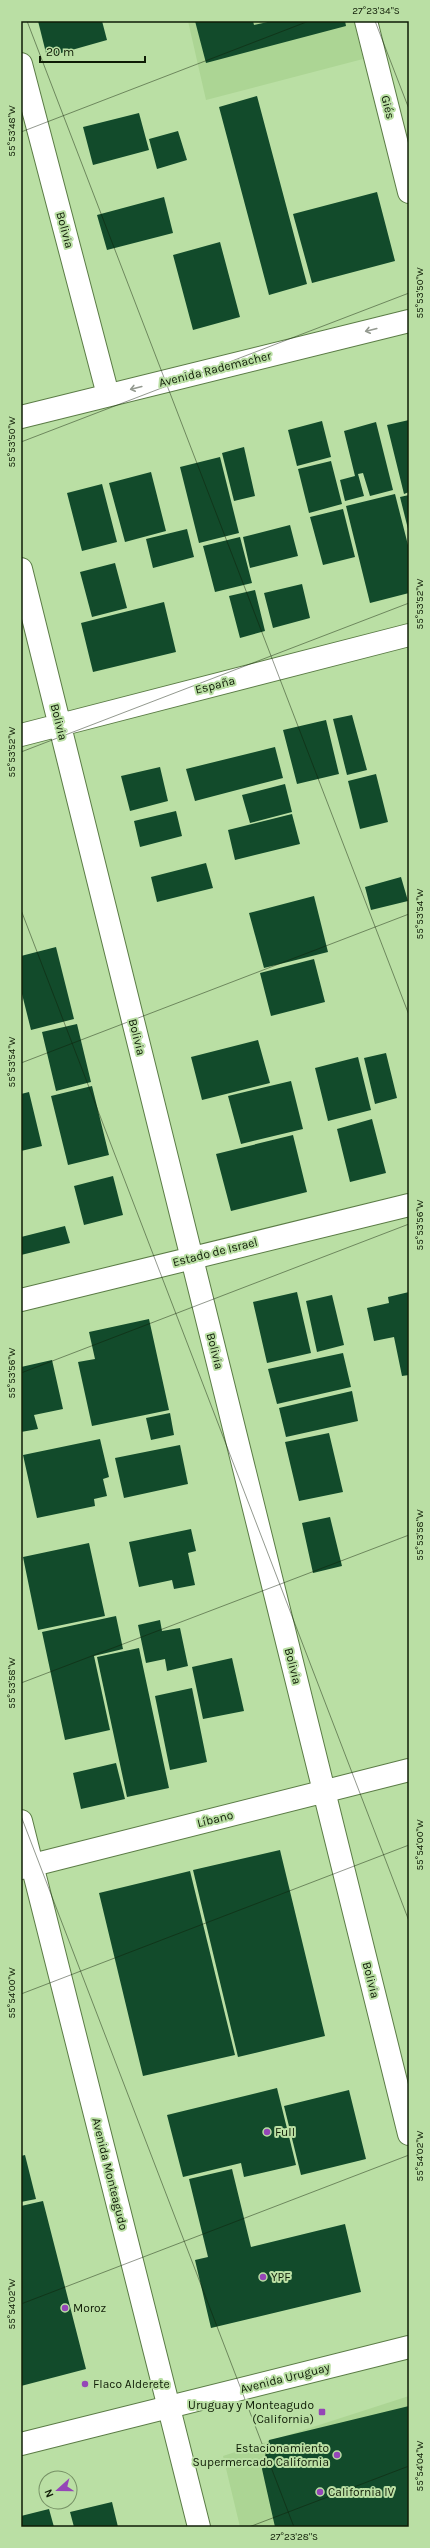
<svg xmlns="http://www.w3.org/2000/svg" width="430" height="2548" font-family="Karla,sans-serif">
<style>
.built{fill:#acd594}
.building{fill:#124b2b}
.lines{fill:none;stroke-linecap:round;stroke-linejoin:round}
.minor-casing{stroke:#5b7c46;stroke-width:24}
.secondary-casing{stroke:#5b7c46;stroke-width:24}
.primary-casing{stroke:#5b7c46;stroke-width:24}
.minor{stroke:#fff;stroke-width:22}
.secondary{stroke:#fff;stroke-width:22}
.primary{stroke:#fff;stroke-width:22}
.oneway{stroke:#93998f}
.ticks{fill:none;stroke:#0f1c06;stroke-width:1;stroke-opacity:0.45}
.poi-dot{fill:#9546b7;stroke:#badfa4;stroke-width:1.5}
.labels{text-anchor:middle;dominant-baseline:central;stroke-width:4;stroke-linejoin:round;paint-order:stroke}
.street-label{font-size:12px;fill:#0f1c06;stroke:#badfa4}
.poi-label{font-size:12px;fill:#0f1c06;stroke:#badfa4;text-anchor:start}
.neatline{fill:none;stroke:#0f1c06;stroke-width:1.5}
.ticks-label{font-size:10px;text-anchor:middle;fill:#0f1c06}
</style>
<rect width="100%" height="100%" fill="#badfa4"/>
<path class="built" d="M188 21H354L363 59 206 100Z
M409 2396V2527H240L223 2456Z"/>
<path class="building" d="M38 21H102L107 40 47 57Z
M195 21H253L254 25 272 21H345L346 26 206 63Z
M257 96 307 284 269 295 219 107Z
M139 113 149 150 93 165 83 127Z
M178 131 187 160 157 169 149 139Z
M377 192 395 261 312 283 293 214Z
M164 197 173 233 107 250 97 215Z
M220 242 240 317 193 330 173 255Z
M409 420V492L404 494 387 425Z
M322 421 331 457 297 466 288 430Z
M376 422 393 490 370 496 363 473 358 474 364 496 345 501 340 480 355 476 344 431Z
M244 447 255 496 234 501 222 453Z
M220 457 239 533 199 543 180 467Z
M331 461 342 504 309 513 298 469Z
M151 472 166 531 125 542 109 483Z
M102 484 117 542 82 551 67 493Z
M395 494 409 549V593L370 603 346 506Z
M409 495V529H408L400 497Z
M343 509 355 557 323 565 310 517Z
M290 525 298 556 250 568 243 537Z
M187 529 194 557 153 568 146 539Z
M240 537 252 583 215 592 203 546Z
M115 563 127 608 92 617 80 572Z
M302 584 310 618 273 628 264 593Z
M255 590 265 631 240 638 229 596Z
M164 602 176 652 93 672 81 623Z
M352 715 367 770 347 775 333 719Z
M326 720 339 774 297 784 283 730Z
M275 747 283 778 195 801 186 769Z
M160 767 168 801 130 811 121 776Z
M376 774 388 822 360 829 348 781Z
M285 784 292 812 250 823 242 795Z
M176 811 182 836 140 847 134 821Z
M292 814 300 844 235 860 228 830Z
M206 863 213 888 157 902 151 877Z
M401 877 408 901 371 910 365 887Z
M314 896 328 952 264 968 249 913Z
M56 947 74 1019 31 1030 21 990V956Z
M314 959 325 1002 271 1016 260 973Z
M77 1024 91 1082 56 1091 42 1032Z
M258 1040 270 1083 202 1100 191 1057Z
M386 1053 397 1098 375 1104 364 1058Z
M358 1057 371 1110 328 1121 315 1068Z
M291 1081 303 1129 241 1144 228 1096Z
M92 1086 109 1155 68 1165 51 1096Z
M29 1092 42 1146 21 1151V1094Z
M372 1119 386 1173 350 1182 337 1129Z
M293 1135 307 1192 231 1211 216 1154Z
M113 1176 123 1215 84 1225 74 1186Z
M65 1226 70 1243 21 1255V1237Z
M297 1292 311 1353 267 1363 253 1302Z
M409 1292V1375L402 1376 394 1337 374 1341 367 1308 389 1303 388 1297Z
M332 1295 344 1345 317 1352 306 1301Z
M149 1319 169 1410 92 1426 78 1362 95 1359 89 1332Z
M343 1353 351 1387 277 1404 268 1369Z
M52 1360 63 1409 34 1415 38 1429 21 1432V1367Z
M352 1391 358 1421 286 1437 279 1408Z
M170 1413 174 1435 151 1440 146 1418Z
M329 1433 343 1492 299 1501 285 1442Z
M100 1439 109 1477 103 1479 107 1496 94 1499 95 1506 37 1518 23 1455Z
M180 1445 188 1484 124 1498 115 1458Z
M330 1517 342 1566 313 1573 302 1523Z
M191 1529 196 1551 188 1553 195 1585 174 1589 172 1580 139 1587 129 1542Z
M89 1543 105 1616 38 1630 23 1557Z
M116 1616 123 1649 94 1656 110 1730 65 1740 42 1632Z
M160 1620 162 1631 180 1628 188 1666 167 1671 165 1659 146 1663 138 1625Z
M139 1648 169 1788 127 1797 97 1657Z
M232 1658 244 1711 203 1719 192 1667Z
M192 1688 207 1762 170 1770 155 1696Z
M116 1763 125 1799 81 1809 73 1773Z
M280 1850 325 2036 238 2057 193 1870Z
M190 1871 235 2055 143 2076 99 1893Z
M277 2088 296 2165 244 2177 241 2163 183 2177 167 2115Z
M349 2090 366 2159 301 2175 284 2106Z
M25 2155 36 2199 21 2202V2156Z
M232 2169 251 2247 345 2224 361 2292 211 2328 195 2260 208 2257 189 2179Z
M43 2201 86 2369 21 2386V2206Z
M409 2406V2527H275L262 2469 269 2440Z
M112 2502 118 2527H74L70 2512Z
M49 2509 54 2527H21V2516Z"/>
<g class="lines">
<g class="minor-casing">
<path id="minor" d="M366 21 409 192
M21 64 108 395
M21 569 409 2134
M21 735 409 635
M21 1300 409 1205
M21 1868 409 1770"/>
</g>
<g class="secondary-casing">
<path id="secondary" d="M21 1821 199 2527"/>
</g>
<g class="primary-casing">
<path id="primary" d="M21 417 409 321
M21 2444 409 2347"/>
</g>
<use href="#minor" class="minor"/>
<use href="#secondary" class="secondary"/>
<use href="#primary" class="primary"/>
</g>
<defs><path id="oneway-shaft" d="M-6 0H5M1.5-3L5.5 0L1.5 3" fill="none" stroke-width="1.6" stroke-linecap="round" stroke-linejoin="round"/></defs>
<g class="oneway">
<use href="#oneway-shaft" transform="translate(371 330) rotate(166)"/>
<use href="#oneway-shaft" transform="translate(136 388) rotate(166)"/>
</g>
<path class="ticks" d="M27 21 409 1015M375 21 409 109M21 132 309 21M21 442 409 293M21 752 409 603M21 910 409 1921M21 1063 409 914M21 1373 409 1224M21 1683 409 1535M21 1816 294 2527M21 1994 409 1845M21 2304 409 2155M249 2527 409 2466"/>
<g class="poi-dot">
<circle cx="267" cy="2132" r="4"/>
<circle cx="263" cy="2277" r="4"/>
<circle cx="65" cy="2308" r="4"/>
<circle cx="85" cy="2384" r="4"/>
<rect x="318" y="2408" width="8" height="8" rx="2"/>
<circle cx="337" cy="2455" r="4"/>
<circle cx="320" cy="2492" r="4"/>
</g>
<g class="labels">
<g class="street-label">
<text transform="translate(388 107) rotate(76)">Giés</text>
<text transform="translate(65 230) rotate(75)">Bolivia</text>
<text transform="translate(215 369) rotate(-14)">Avenida Rademacher</text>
<text transform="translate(215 685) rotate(-14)">España</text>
<text transform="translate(59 722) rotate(76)">Bolivia</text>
<text transform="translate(137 1037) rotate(76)">Bolivia</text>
<text transform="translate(215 1252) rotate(-14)">Estado de Israel</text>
<text transform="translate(215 1351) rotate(76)">Bolivia</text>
<text transform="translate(293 1666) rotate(76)">Bolivia</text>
<text transform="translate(215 1819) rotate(-14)">Líbano</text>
<text transform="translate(371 1980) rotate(76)">Bolivia</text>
<text transform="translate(110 2174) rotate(76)">Avenida Monteagudo</text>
<text transform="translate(285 2378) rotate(-14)">Avenida Uruguay</text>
</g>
<g class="poi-label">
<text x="275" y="2132">Full</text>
<text x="271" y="2277">YPF</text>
<text x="73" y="2308">Moroz</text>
<text x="93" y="2384">Flaco Alderete</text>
<text x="314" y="2405" text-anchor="end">Uruguay y Monteagudo<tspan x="314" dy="14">(California)</tspan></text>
<text x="329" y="2448" text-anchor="end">Estacionamiento<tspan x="329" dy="14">Supermercado California</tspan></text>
<text x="328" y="2492">California IV</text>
</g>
</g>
<rect width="430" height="2548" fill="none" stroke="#badfa4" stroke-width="44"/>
<g transform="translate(58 2490) rotate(249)"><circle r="19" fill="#badfa4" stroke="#769165"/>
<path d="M0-3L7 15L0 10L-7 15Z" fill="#9546b7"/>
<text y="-6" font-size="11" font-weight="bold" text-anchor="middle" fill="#0f1c06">N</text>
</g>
<path d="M40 56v6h105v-6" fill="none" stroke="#0f1c06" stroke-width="2"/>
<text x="46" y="56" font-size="12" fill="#0f1c06" stroke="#badfa4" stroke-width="3" paint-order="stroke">20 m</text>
<rect x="22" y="22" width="386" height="2504" class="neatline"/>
<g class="ticks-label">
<text x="376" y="14">27°23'34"S</text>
<text transform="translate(11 131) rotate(-90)" y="4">55°53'48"W</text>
<text transform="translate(419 293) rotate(-90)" y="4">55°53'50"W</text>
<text transform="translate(11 442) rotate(-90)" y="4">55°53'50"W</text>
<text transform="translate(419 604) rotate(-90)" y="4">55°53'52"W</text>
<text transform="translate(11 752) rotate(-90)" y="4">55°53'52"W</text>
<text transform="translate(419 914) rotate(-90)" y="4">55°53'54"W</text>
<text transform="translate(11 1062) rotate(-90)" y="4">55°53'54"W</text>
<text transform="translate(419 1225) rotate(-90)" y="4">55°53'56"W</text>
<text transform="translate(11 1373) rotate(-90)" y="4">55°53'56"W</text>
<text transform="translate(419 1535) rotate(-90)" y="4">55°53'58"W</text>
<text transform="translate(11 1683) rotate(-90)" y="4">55°53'58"W</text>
<text transform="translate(419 1845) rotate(-90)" y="4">55°54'00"W</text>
<text transform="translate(11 1993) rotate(-90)" y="4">55°54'00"W</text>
<text transform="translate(419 2156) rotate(-90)" y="4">55°54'02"W</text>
<text transform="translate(11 2304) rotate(-90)" y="4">55°54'02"W</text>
<text transform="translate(419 2466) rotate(-90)" y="4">55°54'04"W</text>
<text x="294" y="2540">27°23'28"S</text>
</g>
</svg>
